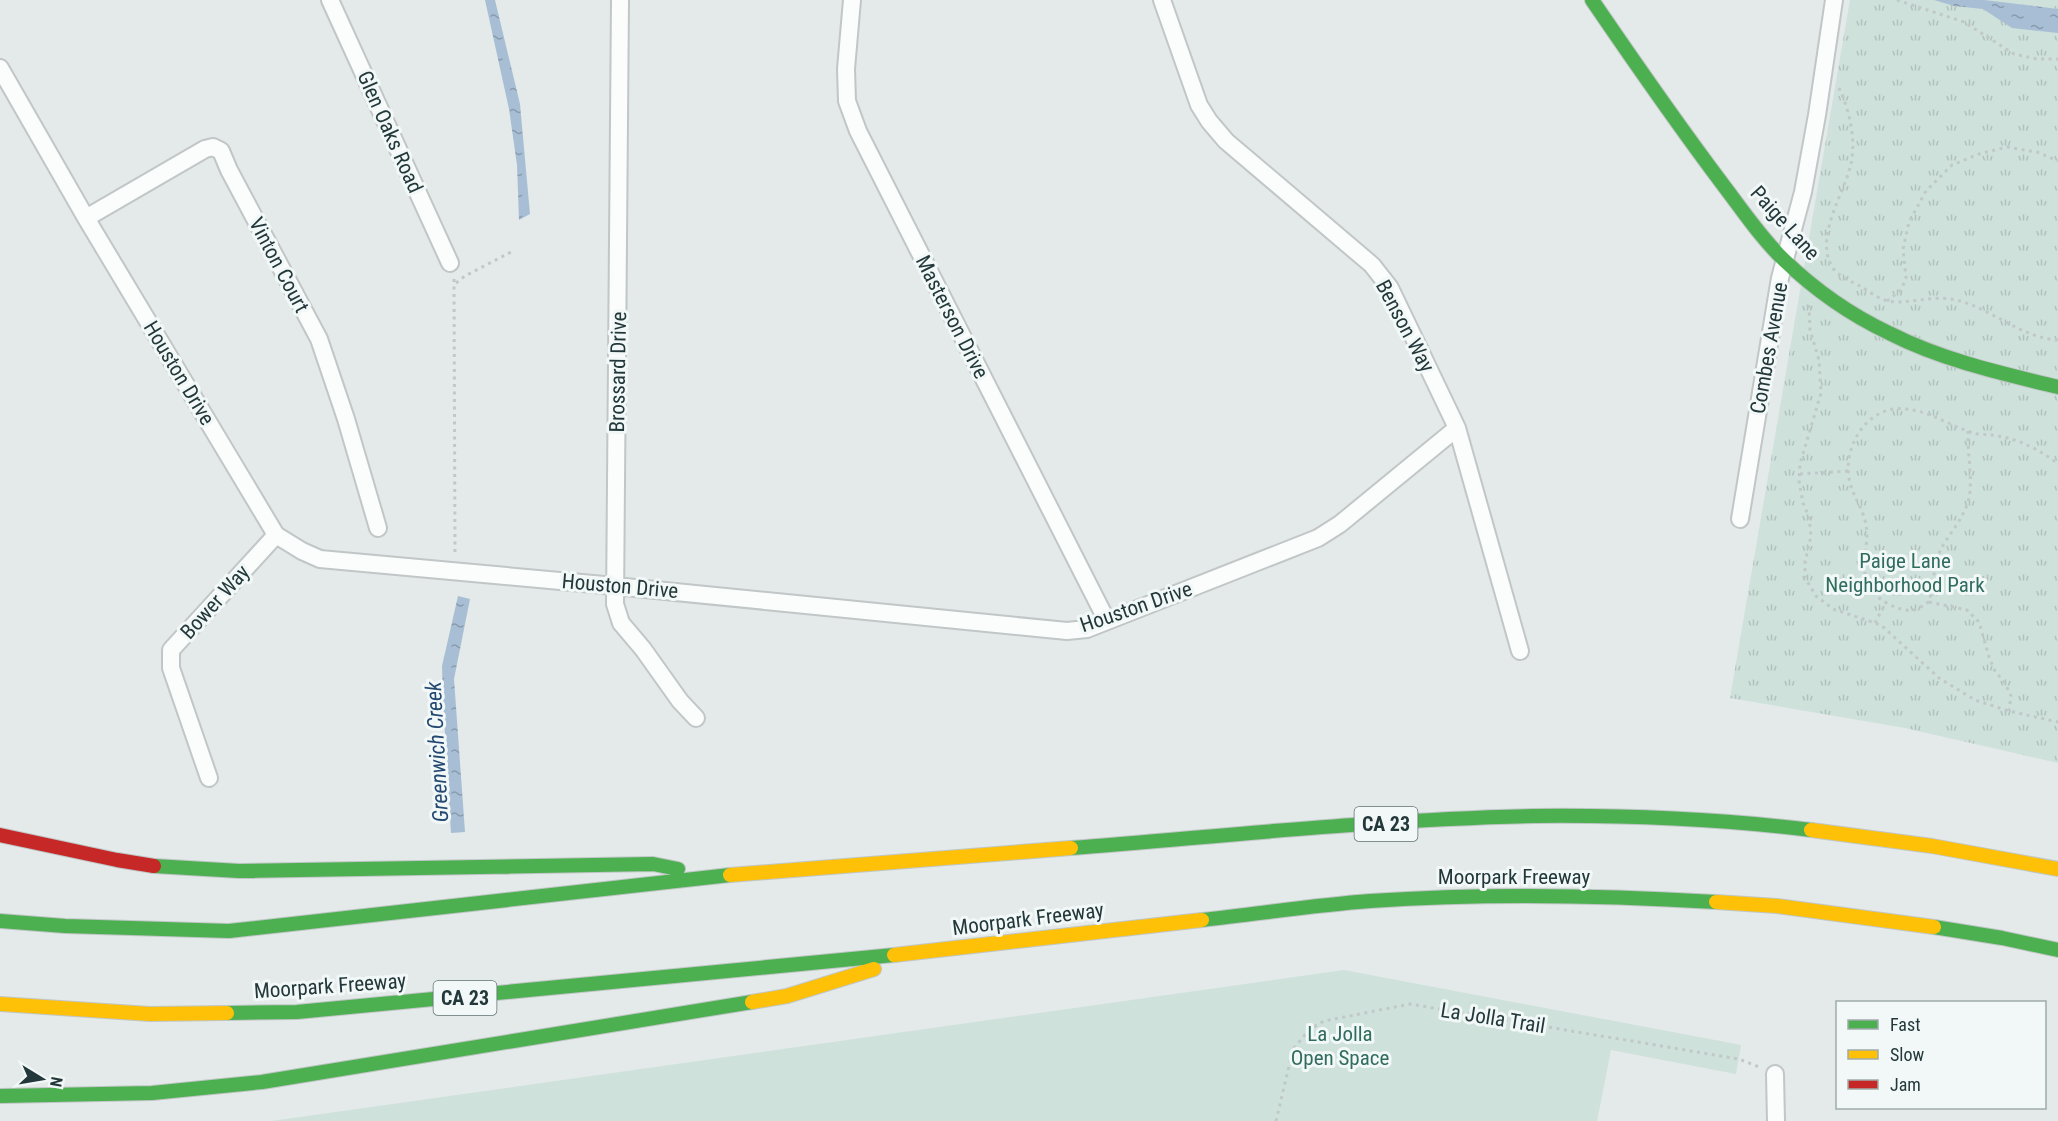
<svg xmlns="http://www.w3.org/2000/svg" width="2058" height="1121" font-family="'Roboto Condensed',sans-serif">
<style>
.green{fill:#cee1db}
.park{fill:url(#park-tufts)}
.water{fill:url(#water-ripples)}
.lines{fill:none;stroke-linecap:round;stroke-linejoin:round}
.street-casing{stroke:#c1c6c6;stroke-width:20}
.fast-casing{stroke:#c0c6c6;stroke-width:16}
.slow-casing{stroke:#c0c6c6;stroke-width:16}
.jam-casing{stroke:#c0c6c6;stroke-width:16}
.path{stroke:#c1c8c9;stroke-width:3;stroke-dasharray:3 4.5;stroke-linecap:butt}
.street{stroke:#fbfcfc;stroke-width:16}
.fast{stroke:#4caf50;stroke-width:14}
.slow{stroke:#ffc107;stroke-width:14}
.jam{stroke:#c62828;stroke-width:14}
.labels{text-anchor:middle;dominant-baseline:central;stroke-width:6;stroke-linejoin:round;paint-order:stroke}
.shield{fill:#f2f8f7;stroke:#617273;stroke-width:1.5}
.shield-label{font-size:20px;font-weight:bold;fill:#23383a}
.street-label{font-size:21px;fill:#23383a;stroke:#f2f8f7}
.park-label{font-size:21px;fill:#316d5e;stroke:#f2f8f7}
.water-label{font-size:22px;font-style:italic;fill:#234871;stroke:#f2f8f7}
</style>
<defs>
<pattern id="park-tufts" width="24" height="20" patternUnits="userSpaceOnUse" patternTransform="scale(1.5)"><rect width="24" height="20" fill="#cee1db"/><path d="M3 7l-1-3M5 7V3M7 7l1-3M15 17l-1-3M17 17v-4M19 17l1-3" fill="none" stroke="#b1c2bd"/></pattern>
<pattern id="water-ripples" width="26" height="14" patternUnits="userSpaceOnUse" patternTransform="scale(1.5)"><rect width="26" height="14" fill="#a8bed4"/><path d="M2 4q2-2 4 0t4 0M15 11q2-2 4 0t4 0" fill="none" stroke="#889bad"/></pattern>
</defs>
<rect width="100%" height="100%" fill="#e4e9e9"/>
<path class="green" d="M1344 970 1741 1045 1736 1074 1611 1050 1597 1121H272Z"/>
<path class="park" d="M1850 0H2058V763L1905 728 1730 698Z"/>
<path class="water" d="M485 0H495L520 104 530 214 519 220 517 165 509 109Z
M1934 0H1984L2058 9V33L2012 28 1983 9 1954 6Z
M458 596 470 599 454 679 465 832 451 833 443 702 442 666Z"/>
<g class="lines">
<g class="street-casing">
<path id="street" d="M330 0 450 263
M620 0 615 604 621 623 643 649 680 701 696 718
M852 0 846 69 847 101 858 131 1107 621
M1162 0 1199 105 1209 121 1226 141 1372 265 1390 288 1457 428 1520 651
M0 68 86 218 276 535 302 551 320 559 615 586 1067 631 1087 629 1318 538 1340 524 1457 428
M86 218 205 149 213 147 221 151 229 170 319 339 346 419 378 528
M1740 519 1780 278 1803 192 1817 115 1834 0
M209 778 171 668V650L276 535
M1775 1074 1776 1121"/>
</g>
<g class="fast-casing">
<path id="fast" d="M1592 0C1635 63 1678 125 1724 186 1743 211 1761 238 1784 260 1814 289 1851 315 1889 333 1942 360 2000 373 2058 387
M1071 848C1225 836 1381 819 1534 816 1626 815 1720 819 1811 830
M154 866 239 871 653 864 678 869
M1202 920C1258 914 1314 905 1370 901 1485 893 1601 895 1716 902
M0 921 65 926 229 931 730 875
M1934 927 2002 938 2058 950
M227 1013 297 1012 894 955
M0 1096 152 1093 262 1082 752 1002"/>
</g>
<g class="slow-casing">
<path id="slow" d="M1811 830 1932 846 2058 869
M730 875 1071 848
M1716 902 1777 906 1934 927
M894 955 1202 920
M752 1002 787 996 874 969
M0 1004 150 1014 227 1013"/>
</g>
<g class="jam-casing">
<path id="jam" d="M0 835 117 860 154 866"/>
</g>
<path class="path" d="M1897 0 1964 22 2014 54 2037 59H2058
M1839 88C1850 111 1857 143 1850 168 1842 197 1814 239 1833 268 1838 276 1852 282 1860 286 1868 291 1879 299 1888 301 1910 305 1932 294 1956 300 1991 308 2021 338 2058 340
M454 279 455 554
M456 283 465 276 513 251
M1887 301 1901 290 1906 278 1903 249 1909 222 1926 191 1952 165 1979 154 2007 147 2037 152 2058 161
M1809 305 1810 330 1819 360 1821 393 1800 464 1799 481 1803 503 1809 517 1811 536 1805 562V578L1816 596 1833 609 1881 625 1939 678 1975 700 2009 711 2058 722
M1968 431C1967 451 1973 480 1969 498 1964 519 1949 533 1940 551 1933 568 1934 585 1929 602 1924 604 1918 610 1913 610 1899 612 1877 600 1870 588 1858 570 1870 545 1866 525 1864 511 1854 498 1850 483 1841 448 1867 404 1906 409 1929 411 1949 425 1970 432 1977 435 1985 434 1992 435 2017 438 2039 449 2058 464
M1800 474 1849 471
M1929 602 1967 610 1979 622 1989 657 1995 671 2005 683 2011 696 2009 711
M1875 623 1886 602
M1276 1121 1293 1049 1310 1029 1324 1021 1410 1004 1739 1059 1759 1067"/>
<use href="#street" class="street"/>
<use href="#fast" class="fast"/>
<use href="#slow" class="slow"/>
<use href="#jam" class="jam"/>
</g>
<g class="labels">
<g class="shield">
<rect x="1354.5" y="807" width="63" height="34" rx="4.5"/>
<rect x="433.5" y="981" width="63" height="34" rx="4.5"/>
</g>
<g class="shield-label">
<text x="1386" y="824">CA 23</text>
<text x="465" y="998">CA 23</text>
</g>
<g class="street-label">
<text transform="translate(390 132) rotate(66)">Glen Oaks Road</text>
<text transform="translate(1785 223) rotate(48)">Paige Lane</text>
<text transform="translate(279 265) rotate(62)">Vinton Court</text>
<text transform="translate(952 317) rotate(63)">Masterson Drive</text>
<text transform="translate(1405 326) rotate(62)">Benson Way</text>
<text transform="translate(1769 348) rotate(-80)">Combes Avenue</text>
<text transform="translate(618 372) rotate(-89)">Brossard Drive</text>
<text transform="translate(179 373) rotate(59)">Houston Drive</text>
<text transform="translate(620 586) rotate(5)">Houston Drive</text>
<text transform="translate(215 602) rotate(-48)">Bower Way</text>
<text transform="translate(1136 607) rotate(-19)">Houston Drive</text>
<text x="1514" y="877">Moorpark Freeway</text>
<text transform="translate(1028 919) rotate(-7)">Moorpark Freeway</text>
<text transform="translate(330 986) rotate(-4)">Moorpark Freeway</text>
<text transform="translate(1493 1018) rotate(9)">La Jolla Trail</text>
</g>
<g class="park-label">
<text x="1905" y="561">Paige Lane<tspan x="1905" dy="24">Neighborhood Park</tspan></text>
<text x="1340" y="1034">La Jolla<tspan x="1340" dy="24">Open Space</tspan></text>
</g>
<g class="water-label">
<text transform="translate(437 752) rotate(-93)">Greenwich Creek</text>
</g>
</g>
<rect x="1836" y="1001" width="210" height="108" fill="#f2f8f7" stroke="#9fabab" stroke-width="1.5"/>
<rect x="1848" y="1020" width="30" height="9" fill="#4caf50" stroke="#9fabab" stroke-width="1.5"/>
<text x="1890" y="1031" font-size="18" fill="#23383a">Fast</text>
<rect x="1848" y="1050" width="30" height="9" fill="#ffc107" stroke="#9fabab" stroke-width="1.5"/>
<text x="1890" y="1061" font-size="18" fill="#23383a">Slow</text>
<rect x="1848" y="1080" width="30" height="9" fill="#c62828" stroke="#9fabab" stroke-width="1.5"/>
<text x="1890" y="1091" font-size="18" fill="#23383a">Jam</text>
<g transform="translate(42 1079) rotate(101)" stroke="#f2f8f7" stroke-width="4.5" paint-order="stroke">
<path d="M0-4.5L10 22L0 15L-10 22Z" fill="#23383a"/>
<text y="-9" font-size="16" font-weight="bold" text-anchor="middle" fill="#23383a">N</text>
</g>
</svg>
